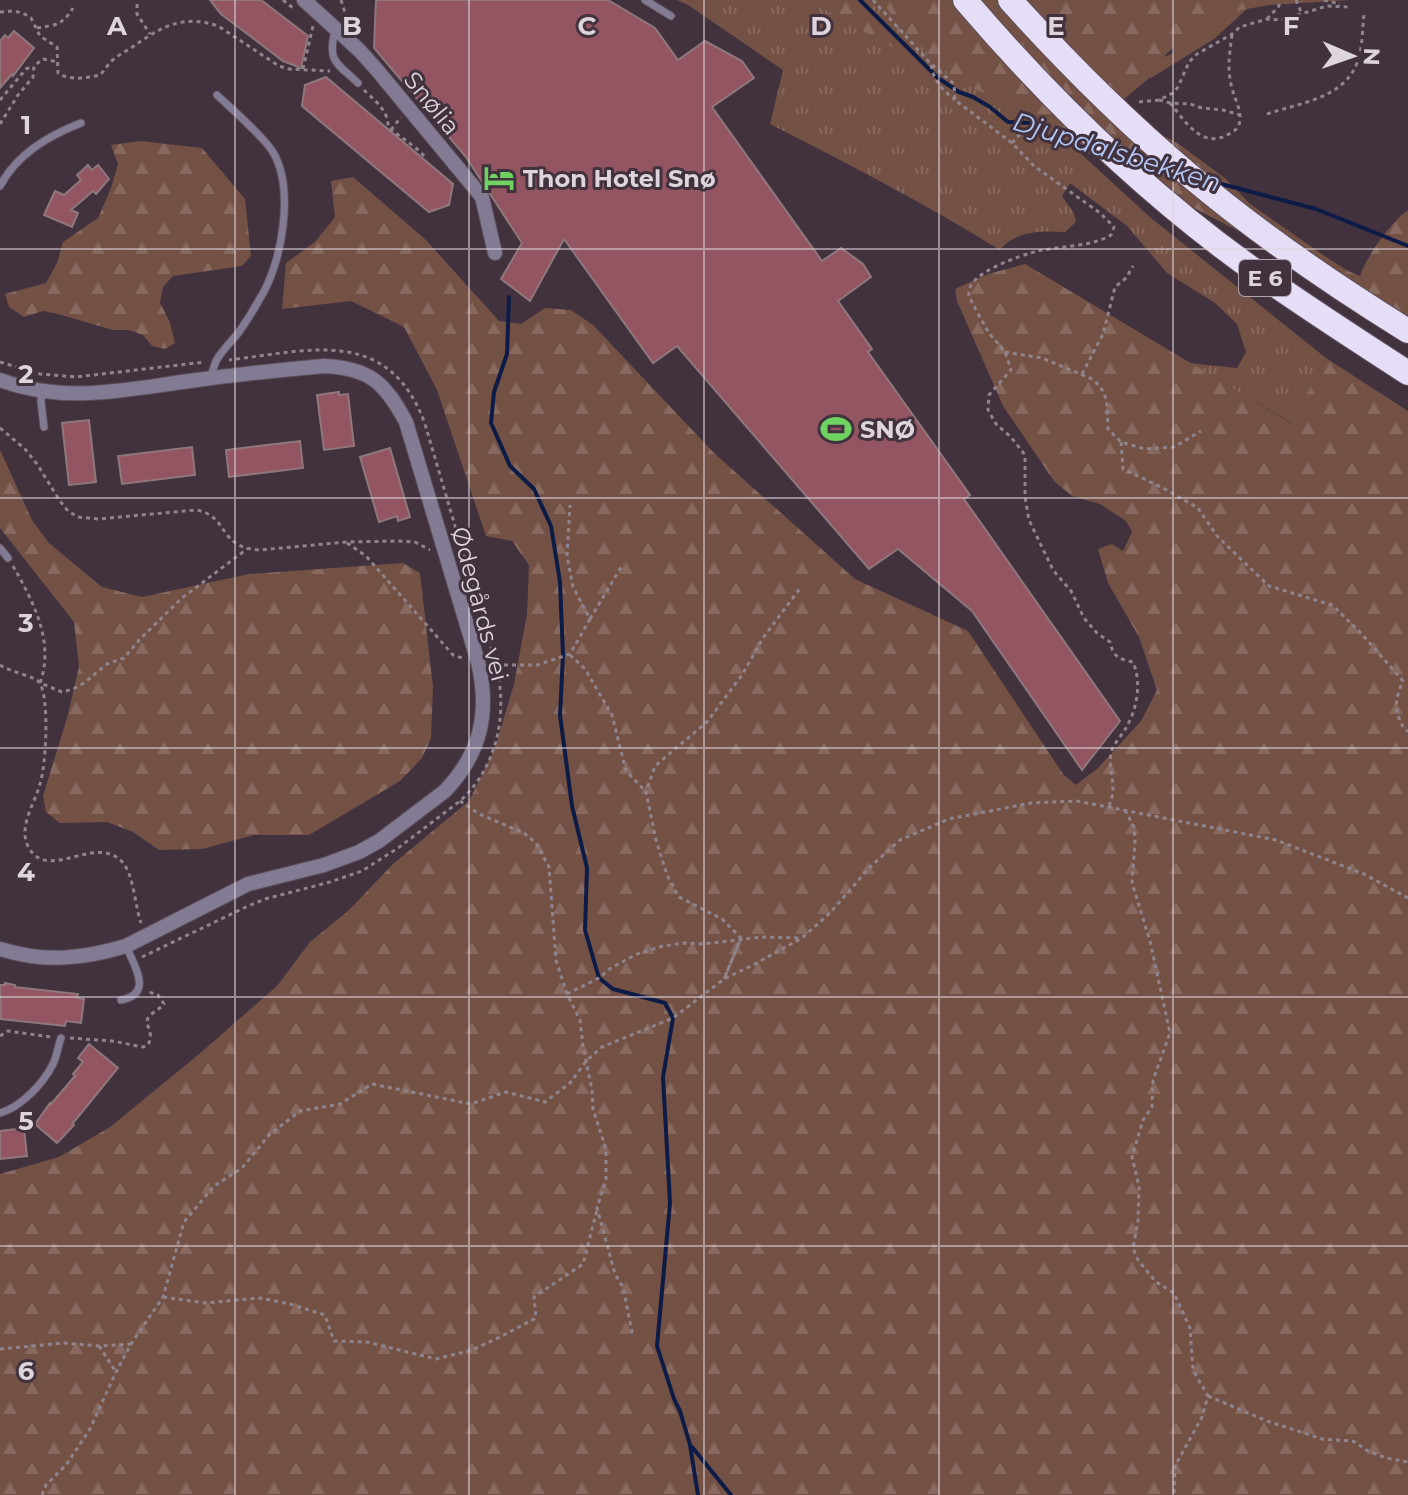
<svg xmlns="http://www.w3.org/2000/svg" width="1408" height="1495" font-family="Montserrat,sans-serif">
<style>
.grass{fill:url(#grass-tufts)}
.forest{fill:url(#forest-firs)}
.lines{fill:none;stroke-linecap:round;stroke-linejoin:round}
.stream{stroke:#0d1b47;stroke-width:4}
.building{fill:#945562;stroke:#8f787c;stroke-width:2}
.service-casing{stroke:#5d4f5a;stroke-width:9}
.minor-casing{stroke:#5d4f5a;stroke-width:16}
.motorway-casing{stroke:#5d4f5a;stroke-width:26}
.path{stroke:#90848d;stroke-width:3;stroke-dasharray:4 4;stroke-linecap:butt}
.service{stroke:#837b94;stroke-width:7}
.minor{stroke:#837b94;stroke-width:14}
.motorway{stroke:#e6def6;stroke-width:24}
.grid{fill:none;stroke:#ded5dc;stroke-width:2;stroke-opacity:0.55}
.labels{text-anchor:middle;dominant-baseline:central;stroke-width:6;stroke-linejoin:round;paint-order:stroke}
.shield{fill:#41323e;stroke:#afa4ad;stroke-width:2}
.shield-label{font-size:22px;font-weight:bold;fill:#ded5dc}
.street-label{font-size:24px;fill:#ded5dc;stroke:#41323e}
.poi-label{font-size:24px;font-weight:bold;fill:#ded5dc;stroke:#41323e;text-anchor:start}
.water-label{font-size:26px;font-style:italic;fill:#b3c7f6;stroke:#41323e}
.grid-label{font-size:26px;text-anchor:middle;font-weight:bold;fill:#ded5dc;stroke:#41323e;stroke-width:6;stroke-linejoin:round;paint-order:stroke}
</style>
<defs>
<pattern id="grass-tufts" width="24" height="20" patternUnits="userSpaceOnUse" patternTransform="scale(2)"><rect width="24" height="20" fill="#745145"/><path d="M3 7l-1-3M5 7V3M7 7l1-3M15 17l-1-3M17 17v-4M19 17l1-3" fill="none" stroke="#87695f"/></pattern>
<pattern id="forest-firs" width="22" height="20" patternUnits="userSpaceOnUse" patternTransform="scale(2)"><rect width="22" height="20" fill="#745145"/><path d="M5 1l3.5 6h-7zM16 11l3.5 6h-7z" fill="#87695f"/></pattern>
</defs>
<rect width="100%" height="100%" fill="#41323e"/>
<path class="grass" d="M677 0H807L847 21 900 36 858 0H933L1006 85 1151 218 1326 358 1292 423 1189 363 1237 368 1246 352 1237 324 1215 303 1167 273 1127 226 1070 183 1062 196 1074 213 1076 222 1065 232C1042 231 1016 230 1000 250 926 204 848 164 770 124L783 70 688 5Z
M1238 0 1248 8 1214 39 1151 78 1146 76 1162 58 1174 53 1175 31Z"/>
<path class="forest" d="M807 0H858L900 36 905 49 900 51Z
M881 0H1350L1269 5 1241 10 1218 17 1191 34 1167 53 1148 79 1122 101 1151 130 1176 142 1226 179 1250 204 1326 257 1348 271 1360 276C1366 257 1391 222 1408 210V319L1007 111 1004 103 965 84 948 73 921 46 915 47Z
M141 141 202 148 245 199 251 256 242 266 173 276 163 287 160 303 170 322 175 343 165 349 152 346 143 335 129 330H113L58 314 43 311 24 317 9 307 5 294 46 283 57 263 63 242 98 218 111 188 118 164 111 145Z
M353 177 426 240 499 321 521 324 545 308 571 310 593 325 714 453 855 579 968 631 1063 774 1076 785 1098 768 1141 721 1157 690 1139 637 1108 583 1098 549 1112 544 1123 551 1132 532 1126 521 1100 504 1072 496 1054 481 1003 406 957 301 955 289 988 274 1025 264 1291 423 1326 358 1408 411V1495H0V1174L59 1157 110 1127 198 1055 277 986 310 942 349 910 393 864 469 801 495 748 514 684 527 614 529 565 512 541 486 536 437 390 404 327 351 301 282 309 286 263 315 242 335 217 331 181Z
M0 450 32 520 49 543 102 587 142 597 249 574 403 563 420 573 433 687 431 738 422 758 400 781 309 835H254L202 849 159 850 133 832 107 822 60 823 46 812 43 796 67 718 79 667 74 622 0 528Z"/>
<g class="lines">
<path class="stream" d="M860 0 938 78 959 92 973 97 990 107 1008 122 1030 123 1048 138 1093 150
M1137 161 1167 169
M1214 182 1316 209 1408 246
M509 297 507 354 494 392 491 423 510 466 534 489 551 526 560 582 563 655 560 715 572 806 587 868 585 930 599 978 613 989 665 1003 673 1018 663 1077 670 1203 657 1346 674 1399 680 1411 690 1445 698 1495
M692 1447 731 1495"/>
</g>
<path class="building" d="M210 0H261L308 36 301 68 283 61 221 14Z
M376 0H608L655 28 678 60 705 41 742 61 754 78 712 107 822 261 841 248 863 264 871 277 838 301 872 349 868 352 970 495 964 499 1120 721 1082 770 972 611 898 549 869 569 677 346 653 363 564 239 530 301 501 279 522 243 466 157 374 48Z
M14 31 34 48 13 76 12 74 0 88V41L5 35 8 38Z
M326 77 453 184 449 205 429 212 302 106 305 85Z
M88 165 92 170 98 165 109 179 96 194 93 191 71 210 78 213 72 227 44 215 55 191 64 195 81 180 77 175Z
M339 392V395L348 394 354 446 324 450 317 395Z
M89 420 96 482 69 485 62 423Z
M300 441 303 468 229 477 226 450Z
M192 447 195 475 122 484 118 456Z
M390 448 410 517 398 521 397 516 379 522 360 457Z
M5 983 15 985V987L78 994 77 998 84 999 81 1023 66 1021 65 1026 1 1019 0 985H5Z
M89 1044 118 1068 78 1117 72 1124 74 1125 57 1143 35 1124 50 1103 51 1104 75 1076 73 1074 83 1062 78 1058Z
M24 1128 27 1156 0 1159V1131Z"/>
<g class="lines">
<g class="service-casing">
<path id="service" d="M645 0 671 16
M335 31C327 62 337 63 358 83
M0 186C17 154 48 136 81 123
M211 378C212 373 214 366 216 361 222 350 232 341 239 332 246 322 253 311 259 300 282 265 295 190 273 152 262 135 232 109 217 95
M42 392 41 402 44 427
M0 548 8 558
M121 1000C154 994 134 965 126 946
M0 1113C21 1107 43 1084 53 1064 57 1056 58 1046 61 1038"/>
</g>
<g class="minor-casing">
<path id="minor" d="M304 0 359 50 377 70 482 197 495 253
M0 380C65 404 123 390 189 381 234 375 279 370 324 366 370 368 385 383 406 422L478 662C490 713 481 753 445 791L379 841 359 852 324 865 248 884 126 946C82 959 45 963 0 949"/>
</g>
<g class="motorway-casing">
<path id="motorway" d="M965 0C1053 103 1153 200 1265 278 1312 311 1360 342 1408 373
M1010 0C1066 62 1125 121 1189 175 1258 233 1332 284 1408 331"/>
</g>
<path class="path" d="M283 0 293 8
M341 0 347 19
M873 0 930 63 954 84 955 100 1012 143 1034 166 1100 213 1114 227 1111 235C1091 247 1061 246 1038 251 1022 255 965 273 969 295 970 300 986 328 989 333 994 340 1001 345 1005 353 1008 358 1009 365 1011 370L989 395 988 410 996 424 1011 437 1025 455V497L1029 520 1053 570 1071 591 1084 618 1097 633 1110 642C1113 656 1118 659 1133 662 1142 683 1137 709 1126 728 1122 735 1115 742 1112 750 1106 769 1119 786 1109 805
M1296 0 1301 12
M1324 0 1340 4
M137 4V14L150 34
M0 12 13 11 23 13 31 18 40 36 57 47 58 73C71 81 86 78 100 75 103 72 105 69 108 65 114 57 125 52 134 46 161 27 183 14 218 26L279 66 289 69 330 71
M1267 19 1279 6V0
M37 28C57 25 62 25 73 8
M931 65C934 82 943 90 955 100
M303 69 313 26
M364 90C375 101 389 111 388 127 401 138 416 146 427 159
M0 100 26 69 33 66
M1159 100 1170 103 1190 104 1202 108 1223 110 1240 115
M1139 102 1159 100 1173 93 1178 87 1189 62 1197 54 1232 34 1240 27 1267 19 1281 20 1327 6 1348 7
M1170 103C1185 121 1202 150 1229 134 1235 131 1239 128 1240 120 1241 108 1233 96 1231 84 1227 67 1230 51 1232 34
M1267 114C1299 103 1343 99 1357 63 1363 48 1362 30 1364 14
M0 124 18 95 33 77 34 66 43 59 58 62
M391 130 401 117
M1012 143 1018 136 1032 129
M1005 352 1042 358 1092 379C1110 393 1107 408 1108 429L1121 442 1145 449 1174 447 1201 431
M0 362 40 374 76 377 205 362
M1082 374 1103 334 1115 287 1126 278 1133 266
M0 428 25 449 37 464 60 501 68 511 78 517 98 519 196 510C230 516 217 548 260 550L346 542 399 541 415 542 430 550
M1121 442 1123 469 1165 489 1198 508 1217 536 1269 586 1332 605 1359 631 1403 681C1394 701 1394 712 1405 730L1408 731
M347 543 366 556 453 655 462 658
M13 566C33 601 55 642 40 683L62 692 73 689 84 683 107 664 124 658 141 638 182 598 247 549
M590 619 623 564
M570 655 585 669 612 715 626 771 646 792
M0 665C10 672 34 676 39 682 50 696 46 766 40 784 35 803 17 828 29 848 49 883 98 831 124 864 134 878 135 906 141 923
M496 665H537L570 654 590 619 573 587 567 555 570 505
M460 801 479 814 524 833 536 843 549 867 556 960 567 994 580 1020 583 1046 592 1090 593 1109 606 1149V1179L597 1208 615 1274 623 1287 633 1337
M1125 810 1134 827 1135 842 1132 883 1150 941 1170 1033 1153 1080 1152 1107 1143 1120 1132 1157 1139 1186 1138 1221 1133 1248 1138 1260 1156 1282 1174 1293 1190 1328 1193 1370 1208 1396 1202 1417 1175 1466 1174 1495
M741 938 724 979 741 938 722 919 679 897 667 875 656 840 646 792 655 766 707 722 742 675 763 638 801 587
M142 957 246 907 265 899 330 882 362 871 398 848 460 801C498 766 508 713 496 665L425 424C389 326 311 350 229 360
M567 994 599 978 611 968 637 954 663 946 684 943 703 944 762 937 802 938
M0 1036 8 1031 51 1037
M70 1038 112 1041 143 1047 148 1045C155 1031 144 1026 148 1018 151 1013 160 1009 164 1004L158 995 146 991
M163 1297 205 1303 260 1298 290 1304 325 1315 334 1341 367 1342 436 1359 472 1350 502 1336 536 1318 534 1297 583 1264 597 1210
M99 1346 116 1372
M0 1349 64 1343 99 1346 131 1344
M1208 1396 1267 1421 1322 1439 1353 1441 1368 1451 1386 1458 1408 1462
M42 1495 46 1485 66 1465 90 1429 116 1372 131 1344 163 1297 184 1222 214 1186 242 1168 269 1135 300 1111 340 1104 372 1084 471 1104 506 1092 545 1102 570 1083 587 1060 602 1047 673 1018 724 979 755 964 802 938 830 913 869 868 900 840 949 819 1031 803 1077 801 1276 840 1364 874 1408 898"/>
<use href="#service" class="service"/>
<use href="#minor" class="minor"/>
<use href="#motorway" class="motorway"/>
</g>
<path class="grid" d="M235 0V1495M469 0V1495M704 0V1495M939 0V1495M1173 0V1495M0 249H1408M0 498H1408M0 748H1408M0 997H1408M0 1246H1408"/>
<defs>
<g id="hotel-bare" transform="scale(2.4)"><path d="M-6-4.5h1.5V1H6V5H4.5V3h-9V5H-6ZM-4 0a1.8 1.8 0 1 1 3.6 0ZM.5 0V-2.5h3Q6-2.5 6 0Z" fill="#6ed360" stroke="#41323e" stroke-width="2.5" paint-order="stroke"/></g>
<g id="stadium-bare" transform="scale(2.4)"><path d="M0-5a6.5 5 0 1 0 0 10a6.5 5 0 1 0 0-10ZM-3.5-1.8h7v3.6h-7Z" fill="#6ed360" stroke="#41323e" stroke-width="2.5" paint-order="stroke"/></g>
</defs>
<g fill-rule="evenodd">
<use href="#hotel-bare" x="499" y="178"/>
<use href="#stadium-bare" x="836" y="429"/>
</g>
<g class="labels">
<rect class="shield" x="1239" y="260" width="52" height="36" rx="6"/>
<g class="shield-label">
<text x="1265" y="278">E 6</text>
</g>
<g class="street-label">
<text transform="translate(432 103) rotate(51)">Snølia</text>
<text transform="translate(480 604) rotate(75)">Ødegårds vei</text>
</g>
<g class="poi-label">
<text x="523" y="178">Thon Hotel Snø</text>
<text x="860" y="429">SNØ</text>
</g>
<g class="water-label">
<text transform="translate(1117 152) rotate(17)">Djupdalsbekken</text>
</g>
</g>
<g class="grid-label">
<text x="117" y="35">A</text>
<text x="352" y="35">B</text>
<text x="587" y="35">C</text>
<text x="821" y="35">D</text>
<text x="1056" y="35">E</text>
<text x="1291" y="35">F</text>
<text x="26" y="134">1</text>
<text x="26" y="383">2</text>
<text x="26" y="632">3</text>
<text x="26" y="881">4</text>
<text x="26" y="1130">5</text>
<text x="26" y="1380">6</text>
</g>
<g transform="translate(1352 56) rotate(92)" stroke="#41323e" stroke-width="6" paint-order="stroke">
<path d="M0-6L14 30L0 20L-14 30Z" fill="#ded5dc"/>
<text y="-12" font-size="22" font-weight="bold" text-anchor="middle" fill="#ded5dc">N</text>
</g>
</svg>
